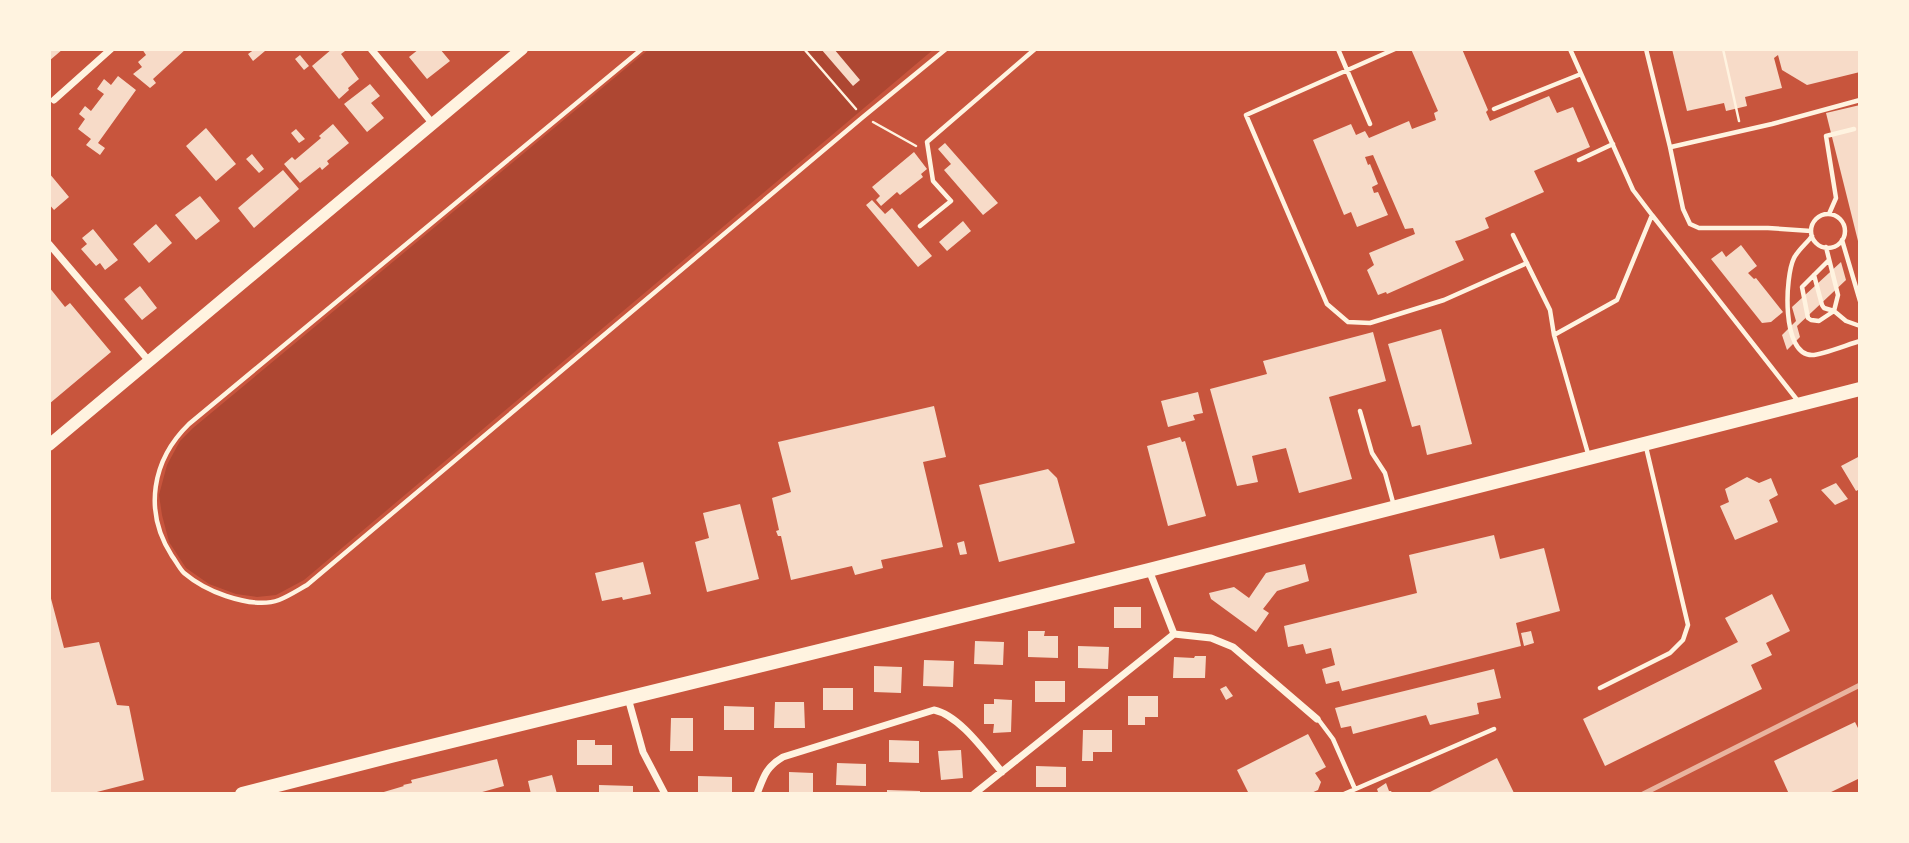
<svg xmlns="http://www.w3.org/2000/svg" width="1909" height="843" font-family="Helvetica,sans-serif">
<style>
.green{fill:#ae4732}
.building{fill:#f7dbc8}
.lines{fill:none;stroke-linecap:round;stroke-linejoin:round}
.path{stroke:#fff3e0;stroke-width:2.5}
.service{stroke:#fff3e0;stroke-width:4.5}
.minor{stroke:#fff3e0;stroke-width:7}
.tertiary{stroke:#fff3e0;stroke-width:12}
.secondary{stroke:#fff3e0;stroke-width:14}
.rail{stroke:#e9b49f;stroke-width:5}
</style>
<rect width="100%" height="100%" fill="#c8553d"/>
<path class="green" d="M649 49H934L304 580 276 595 257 597 236 594 209 584 186 568 169 542 162 515 159 495 167 465 180 441 193 428Z"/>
<path class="building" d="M49 49H63L49 61Z
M142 49H186L153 79 156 83 150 88 133 74 142 67 138 62 146 55Z
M255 49H263L265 51 253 61 248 54Z
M332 49H344L345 51 341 54 359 79 348 88 349 90 339 99 312 66Z
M419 49H440L450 61 427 79 409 57Z
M821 49H834L860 80 853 86Z
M1411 49H1462L1488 110 1486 112 1490 121 1549 96 1557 113 1573 107 1590 147 1534 171 1544 192 1485 218 1489 228 1460 240 1455 241 1464 260 1387 294 1386 292 1378 295 1367 270 1374 265 1369 253 1415 234 1413 228 1405 229 1373 155 1365 157 1368 165 1370 164 1378 184 1372 187 1374 193 1378 192 1388 215 1357 227 1351 212 1344 215 1313 140 1351 124 1356 135 1365 131 1369 138 1409 121 1412 129 1436 120 1434 113 1438 111Z
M1672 49H1860V72L1807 85 1782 70 1778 55 1774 58 1782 88 1745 97 1747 106 1726 111 1724 103 1687 111Z
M300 55 309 66 304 70 295 59Z
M118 76 136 90 98 143 105 148 100 155 86 145 91 139 78 129 85 119 79 114 85 106 91 111 104 94 97 89 104 79 111 85Z
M370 84 380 96 371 103 384 118 367 132 344 104Z
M1860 105V245H1859L1826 113Z
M333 124 349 143 327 161 329 164 322 170 320 167 300 183 284 164 292 157 295 160 321 138 319 136Z
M206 128 236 164 216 181 186 146Z
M296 129 305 139 299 143 291 133Z
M945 143 998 203 983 215 944 170 951 164 938 149Z
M914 152 927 169 921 174 923 177 900 195 897 192 881 206 876 200 880 196 872 187Z
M252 154 264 169 259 173 246 159Z
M283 170 299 189 254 228 238 208Z
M49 173 69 197 54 210 49 204Z
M200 196 220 221 196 240 175 215Z
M872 200 885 214 892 208 932 256 918 267 866 205Z
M963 221 971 231 947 251 939 242Z
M156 224 172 243 149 263 133 244Z
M93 229 118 260 105 270 100 263 96 266 81 249 87 244 82 238Z
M1741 245 1757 266 1748 273 1754 279 1756 278 1783 312 1771 322 1762 323 1711 259 1722 251 1726 257Z
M1841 262 1846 280 1797 326 1800 337 1787 350 1782 335 1796 321 1792 307Z
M140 286 157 308 142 320 124 299Z
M49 287 65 307 70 303 111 352 49 404Z
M1441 329 1472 444 1427 455 1420 425 1412 427 1388 344Z
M1373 332 1386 381 1329 397 1352 479 1299 493 1286 448 1252 456 1258 482 1237 486 1210 389 1267 374 1263 361Z
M1198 392 1203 413 1193 415 1195 420 1168 427 1161 401Z
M934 406 946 457 923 462 943 547 881 560 883 568 855 575 852 566 791 580 781 536H778L776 531 779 530 772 498 791 492 778 442Z
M1180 437 1182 442 1185 441 1206 516 1168 526 1147 446Z
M1860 456V489L1856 491 1841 466Z
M1048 469 1057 478 1075 543 999 562 979 485Z
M1747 477 1759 483 1771 478 1778 495 1769 500 1778 522 1735 540 1720 506 1729 502 1725 489Z
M1836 483 1848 499 1835 505 1821 490Z
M740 504 759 579 707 592 695 542 709 538 703 513Z
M1494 535 1500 559 1544 548 1560 611 1516 623 1521 646 1342 691 1339 681 1326 684 1322 669 1335 665 1331 648 1306 654 1303 644 1288 647 1284 626 1417 593 1409 555Z
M964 541 967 554 960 555 957 543Z
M643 562 651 594 623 600 622 597 602 601 595 573Z
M1305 564 1309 581 1277 591 1263 609 1269 613 1256 632 1211 599 1209 593 1234 587 1249 598 1266 573Z
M49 591 64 648 99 642 117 705 129 706 144 780 89 794H49Z
M1772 594 1790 631 1766 643 1772 655 1751 665 1762 689 1605 766 1583 719 1738 642 1725 618Z
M1114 607H1141V628H1114Z
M1028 631H1045L1044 636H1058V658L1028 657Z
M1531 631 1534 643 1524 646 1521 633Z
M975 641 1004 642 1003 665 974 664Z
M1078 646 1109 647 1108 669 1078 668Z
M1195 656H1206L1205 678H1173L1174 657 1194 658Z
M924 660 954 661 953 687 923 686Z
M874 666 902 667 901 693 874 692Z
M1494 669 1501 698 1477 703 1479 714 1430 725 1426 715 1353 734 1351 726 1341 728 1335 708Z
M1035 681H1065V702H1035Z
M1226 686 1233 696 1226 700 1220 689Z
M823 688H853V710H823Z
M1128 696H1158V717H1145V725H1128Z
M994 699 1012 700 1011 732 993 733 994 724H984V704H994Z
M775 702H804L805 728H774Z
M724 706 754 707V730H724Z
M671 718H693V751H670Z
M1855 722 1860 732V778L1827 794H1789L1774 761Z
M1083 730H1112V752H1093V761H1082Z
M1308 734 1326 767 1315 773 1321 782 1318 790 1309 794H1249L1237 770Z
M577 740H595V745H612V765H577Z
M889 740 919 741V763L889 762Z
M961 750 963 778 941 780 938 751Z
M1497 758 1514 793 1512 794H1426Z
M497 759 504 786 475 794H377L404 786 403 785 412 783 411 780Z
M837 763 866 764V786L836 785Z
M1036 766 1066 767V787H1036Z
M789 772 813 773V794H789Z
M552 775 557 794H531L528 781Z
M698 776 732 777V794H698Z
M1386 783 1389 791H1391L1393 794H1376L1378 792 1377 789Z
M599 785 633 786V794H599Z
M887 790 920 791V794H887Z"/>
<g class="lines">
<path class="path" d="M804 49 856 109
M1723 49 1739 121
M873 122 916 146"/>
<path class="service" d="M642 49 189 424C152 460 143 511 172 556 176 561 179 568 184 573 197 584 211 591 226 596 241 601 263 606 279 600 289 596 298 590 307 585L863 117 946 49
M1338 49 1370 124
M1395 49 1246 115 1327 304 1348 322 1370 323 1444 300 1527 263
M1570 49 1633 190 1652 215
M1646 49 1670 147 1683 209 1690 224 1699 228H1768L1811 231
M1494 109 1581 74
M1671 147 1772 124 1860 100
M1579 160 1613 144
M1829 214 1836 198 1826 136 1854 129
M1811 231a17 17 0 1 1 34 0a17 17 0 1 1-34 0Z
M920 226 951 201 933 181 927 142 1035 49
M1513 235 1550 310 1554 335
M1812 236C1807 243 1798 250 1794 258 1785 276 1781 355 1812 355 1822 355 1849 344 1860 341
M1842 240 1860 301
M1826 247 1838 295 1834 311 1846 321 1860 326
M1829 260 1802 287 1808 318 1811 320 1819 321 1834 311
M1814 275 1822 305 1824 308 1834 311
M1360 411 1372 453 1385 473 1394 506
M1589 457 1554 335 1617 300 1652 215 1798 401
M1600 688 1670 653 1683 640 1688 625 1646 447
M1318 719 1333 739 1355 789
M1344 794 1494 729"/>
<path class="minor" d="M371 49 433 124
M54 100 111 49
M49 244 149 361
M1174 634 1211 638 1233 647 1317 719
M628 698 643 752 665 794
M757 794C764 776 766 767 783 757L934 710C959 715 985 752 1002 772
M974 794 1174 634 1149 570"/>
<path class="tertiary" d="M49 445 522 49"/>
<path class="secondary" d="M242 794 391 756 1149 570 1860 389"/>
<path class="rail" d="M1643 794 1860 685"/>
</g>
<rect width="1909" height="843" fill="none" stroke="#fff3e0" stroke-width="102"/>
</svg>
